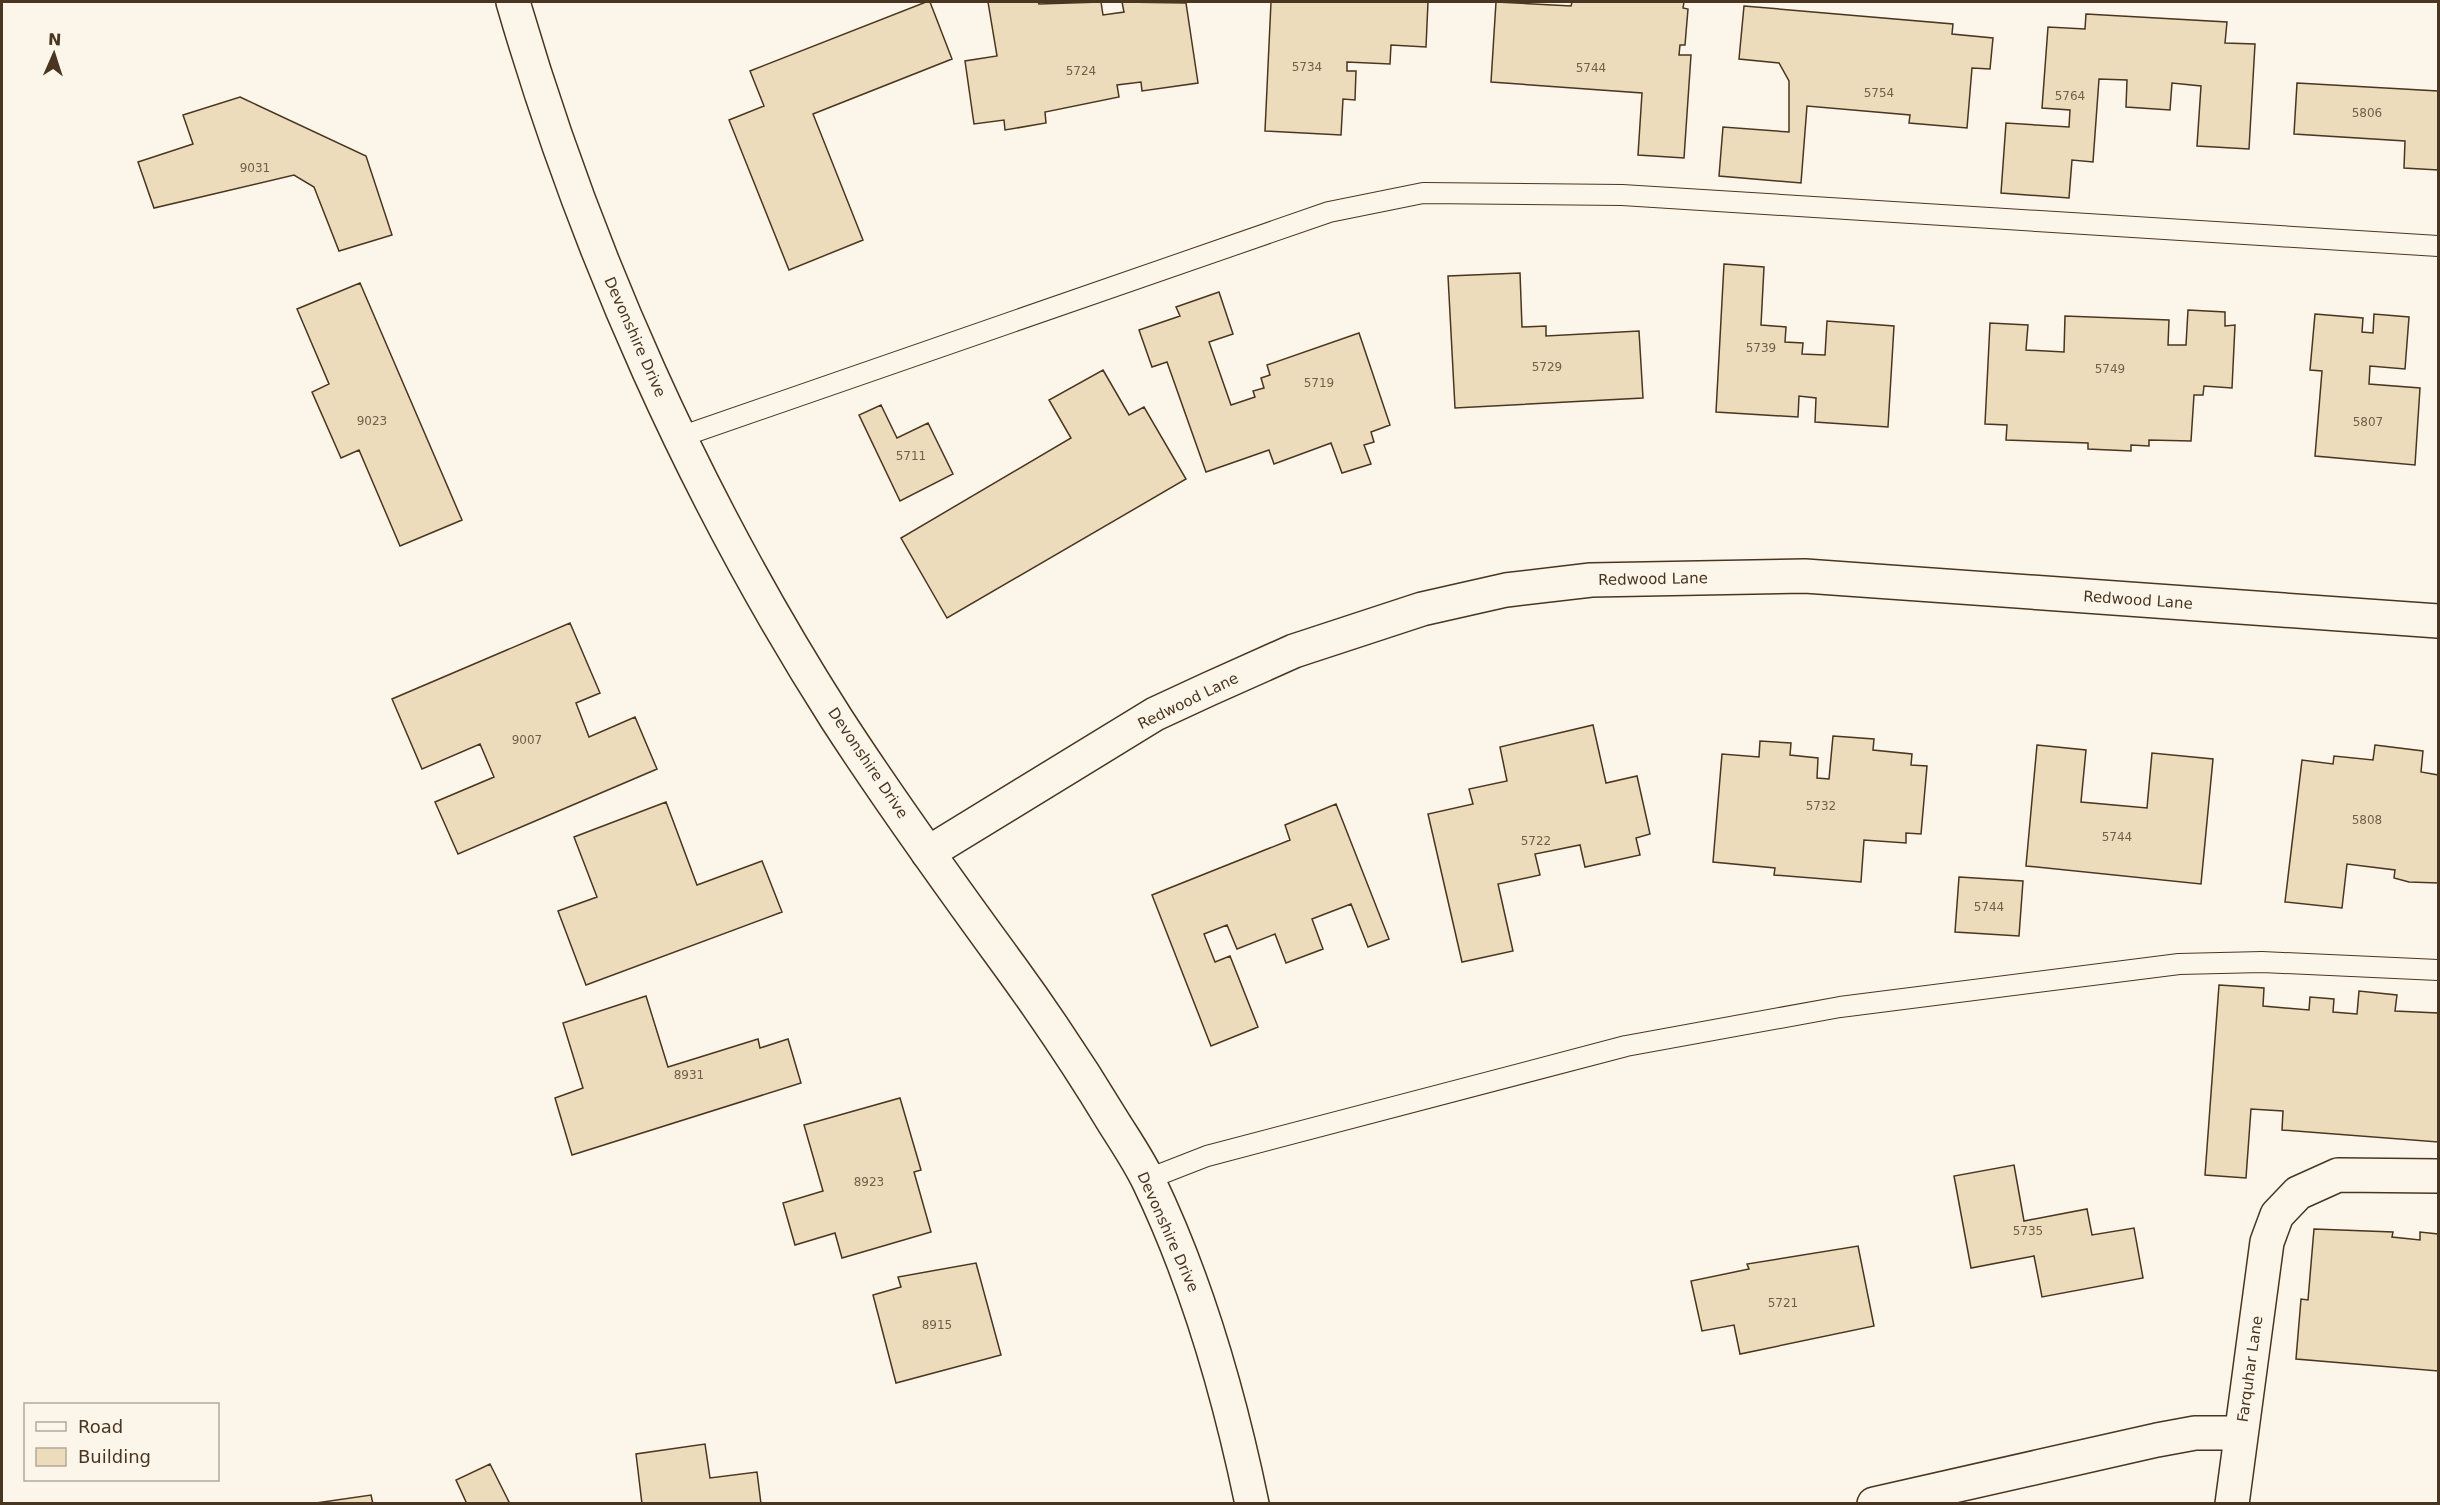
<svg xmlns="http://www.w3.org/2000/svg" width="2440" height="1505" font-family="'DejaVu Sans',sans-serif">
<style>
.building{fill:#ecdcbc;stroke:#4a3520;stroke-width:1.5}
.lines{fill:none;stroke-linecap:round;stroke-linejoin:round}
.lane-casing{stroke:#4a3520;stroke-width:22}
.street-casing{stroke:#4a3520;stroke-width:36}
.secondary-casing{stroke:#4a3520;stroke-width:36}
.lane{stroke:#fbf6e9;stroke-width:20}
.street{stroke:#fbf6e9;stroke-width:33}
.secondary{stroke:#fbf6e9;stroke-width:33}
.labels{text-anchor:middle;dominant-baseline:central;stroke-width:4.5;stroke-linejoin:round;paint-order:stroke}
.number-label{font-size:12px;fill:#725f47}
.street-label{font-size:15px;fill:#4a3520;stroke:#fbf6e9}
</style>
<rect width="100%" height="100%" fill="#fbf6e9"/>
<path class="building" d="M926 2H930L952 59 813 114 863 240 789 270 729 120 764 106 750 71Z
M988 2H1038L1039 4 1101 2 1103 15 1124 12 1122 2 1186 3 1198 83 1142 91 1141 82 1117 85 1119 97 1045 112 1046 123 1005 130 1004 120 974 124 965 61 997 56Z
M1271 2H1428L1426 47 1391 45 1390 64 1347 62V71H1356L1355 100 1343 99 1341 135 1265 131Z
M1496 2 1571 6 1572 2H1684L1683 8 1688 9 1685 45H1680L1679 55H1691L1684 158 1638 155 1642 93 1491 82Z
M1744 6 1953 24 1952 34 1993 38 1990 69 1972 68 1967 128 1909 123 1910 115 1807 106 1801 183 1719 176 1723 127 1789 132V81L1779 63 1739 59Z
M2086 14 2227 22 2225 43 2255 44 2249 149 2197 146 2201 86 2172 83 2170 110 2126 107 2127 80 2099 79 2093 162 2072 160 2069 198 2001 193 2006 123 2069 127 2070 110 2042 108 2048 27 2085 29Z
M2297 83 2438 91V170L2404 168 2405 141 2294 134Z
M240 97 366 156 392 235 339 251 314 187 294 175 154 208 138 162 193 144 183 115Z
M1724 264 1764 267 1761 325 1786 327 1785 342 1803 343 1802 354 1825 355 1827 321 1894 326 1888 427 1815 422 1816 398 1799 396 1798 417 1716 412Z
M1520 273 1522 327 1546 326V336L1639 331 1643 398 1455 408 1448 276Z
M360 283 462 520 400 546 359 450 341 458 312 392 329 384 297 309Z
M1219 292 1233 334 1209 342 1231 405 1255 397 1253 391 1264 388 1261 378 1270 375 1267 365 1359 333 1390 425 1371 432 1374 442 1364 445 1371 464 1342 473 1331 443 1274 464 1269 450 1206 472 1167 362 1152 367 1139 330 1180 316 1176 307Z
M2188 310 2225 312V326L2235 325 2232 388 2204 386 2203 395H2194L2191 441 2149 440V446L2131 445V451L2088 449V443L2006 440 2007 425 1985 424 1990 323 2028 325 2026 350 2064 352 2065 316 2169 320 2168 345H2186Z
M2315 314 2363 318 2362 332 2373 333 2374 314 2409 317 2405 369 2370 366 2369 384 2420 388 2415 465 2315 456 2322 371 2310 370Z
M1103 370 1129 415 1144 407 1186 479 947 618 901 538 1071 438 1049 400Z
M881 405 897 438 928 423 953 474 900 501 859 415Z
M570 623 600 693 576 703 589 737 635 717 657 769 458 854 435 802 494 777 480 744 422 769 392 699Z
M1593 725 1606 783 1637 776 1650 834 1636 838 1640 855 1585 867 1580 845 1535 854 1540 875 1498 884 1513 951 1462 962 1428 814 1473 804 1469 789 1507 781 1500 747Z
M1833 736 1874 739 1873 750 1912 754 1911 765 1927 766 1921 834 1906 833V843L1864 840 1861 882 1774 875 1775 868 1713 862 1722 754 1759 757 1760 741 1791 743 1790 755 1818 758 1817 778 1829 779Z
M2037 745 2086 750 2081 802 2147 808 2152 753 2213 759 2201 884 2026 866Z
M2375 745 2423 751 2421 772 2438 775V883L2409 882 2394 878 2395 870 2347 864 2342 908 2285 902 2302 760 2333 764 2334 756 2373 760Z
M666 802 697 885 762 861 782 912 586 985 558 911 597 897 574 837Z
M1336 804 1389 939 1368 947 1351 904 1312 919 1323 949 1286 963 1275 934 1237 949 1227 925 1204 934 1215 962 1230 956 1258 1027 1211 1046 1152 895 1290 840 1285 825Z
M1959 877 2023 881 2019 936 1955 932Z
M2219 985 2264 988 2263 1006 2309 1010 2310 997 2334 999 2333 1012 2357 1014 2359 991 2397 995 2395 1011 2438 1013V1142L2282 1130 2283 1111 2251 1109 2246 1178 2205 1175Z
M646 996 668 1067 758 1039 760 1048 788 1039 801 1083 572 1155 555 1098 583 1088 563 1023Z
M900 1098 921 1170 914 1172 931 1232 842 1258 835 1233 795 1245 783 1203 823 1191 804 1125Z
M2014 1165 2024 1221 2087 1209 2092 1235 2134 1228 2143 1278 2042 1297 2034 1256 1971 1268 1954 1176Z
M2314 1229 2393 1232 2392 1237 2420 1240V1232L2438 1234V1371L2296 1359 2301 1299 2308 1300Z
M1858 1246 1874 1326 1740 1354 1734 1325 1702 1331 1691 1281 1749 1269 1747 1264Z
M976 1263 1001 1355 896 1383 873 1295 901 1287 898 1277Z
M705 1444 710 1478 757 1472 761 1504H642L636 1454Z
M490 1464 510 1504H467L456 1480Z
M371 1495 373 1504H309Z"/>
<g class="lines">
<g class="lane-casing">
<path id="lane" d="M680 437 1329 212 1423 193 1622 195 2438 246
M1148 1179 1207 1156 1626 1046 1840 1007 2179 964 2262 962 2438 970"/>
</g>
<g class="street-casing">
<path id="street" d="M928 853 1155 714 1209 689 1294 651 1422 609 1506 590 1591 580 1805 576 2438 621
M1874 1504 2157 1440 2195 1433H2241
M2232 1504 2267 1242 2277 1215 2298 1193 2338 1175 2438 1176"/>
</g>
<g class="secondary-casing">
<path id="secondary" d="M513 2C586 253 695 497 836 718 891 803 951 886 1011 968 1048 1019 1082 1070 1114 1123 1126 1142 1139 1161 1149 1182 1198 1284 1229 1393 1252 1504"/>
</g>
<use href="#lane" class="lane"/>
<use href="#street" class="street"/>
<use href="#secondary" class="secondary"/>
</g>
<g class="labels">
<g class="number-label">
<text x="1307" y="67">5734</text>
<text x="1591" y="68">5744</text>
<text x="1081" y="71">5724</text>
<text x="1879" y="93">5754</text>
<text x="2070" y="96">5764</text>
<text x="2367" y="113">5806</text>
<text x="255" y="168">9031</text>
<text x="1761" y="348">5739</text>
<text x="1547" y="367">5729</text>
<text x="2110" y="369">5749</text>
<text x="1319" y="383">5719</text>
<text x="372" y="421">9023</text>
<text x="2368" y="422">5807</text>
<text x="911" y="456">5711</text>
<text x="527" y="740">9007</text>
<text x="1821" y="806">5732</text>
<text x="2367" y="820">5808</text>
<text x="2117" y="837">5744</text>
<text x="1536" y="841">5722</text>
<text x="1989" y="907">5744</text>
<text x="689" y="1075">8931</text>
<text x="869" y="1182">8923</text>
<text x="2028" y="1231">5735</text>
<text x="1783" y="1303">5721</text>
<text x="937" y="1325">8915</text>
</g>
<g class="street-label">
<text transform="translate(635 337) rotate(66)">Devonshire Drive</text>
<text transform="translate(1653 579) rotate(-1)">Redwood Lane</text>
<text transform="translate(2138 600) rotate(4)">Redwood Lane</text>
<text transform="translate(1188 701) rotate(-26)">Redwood Lane</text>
<text transform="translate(868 763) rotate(56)">Devonshire Drive</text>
<text transform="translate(1168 1232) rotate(66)">Devonshire Drive</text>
<text transform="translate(2250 1369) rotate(-82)">Farquhar Lane</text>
</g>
</g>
<rect width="2440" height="1505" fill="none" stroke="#4a3520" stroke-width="6"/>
<rect x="24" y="1403" width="195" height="78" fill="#fbf6e9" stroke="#b4a999" stroke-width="1.5"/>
<rect x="36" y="1422" width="30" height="9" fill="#fbf6e9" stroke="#b4a999" stroke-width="1.5"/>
<text x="78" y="1433" font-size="18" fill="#4a3520">Road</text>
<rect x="36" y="1448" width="30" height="18" fill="#ecdcbc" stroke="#b4a999" stroke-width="1.5"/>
<text x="78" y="1463" font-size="18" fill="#4a3520">Building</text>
<g transform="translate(54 54) rotate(3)" stroke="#fbf6e9" stroke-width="4.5" paint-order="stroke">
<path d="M0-4.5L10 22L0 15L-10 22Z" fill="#4a3520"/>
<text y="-9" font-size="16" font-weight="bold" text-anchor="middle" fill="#4a3520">N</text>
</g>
</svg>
